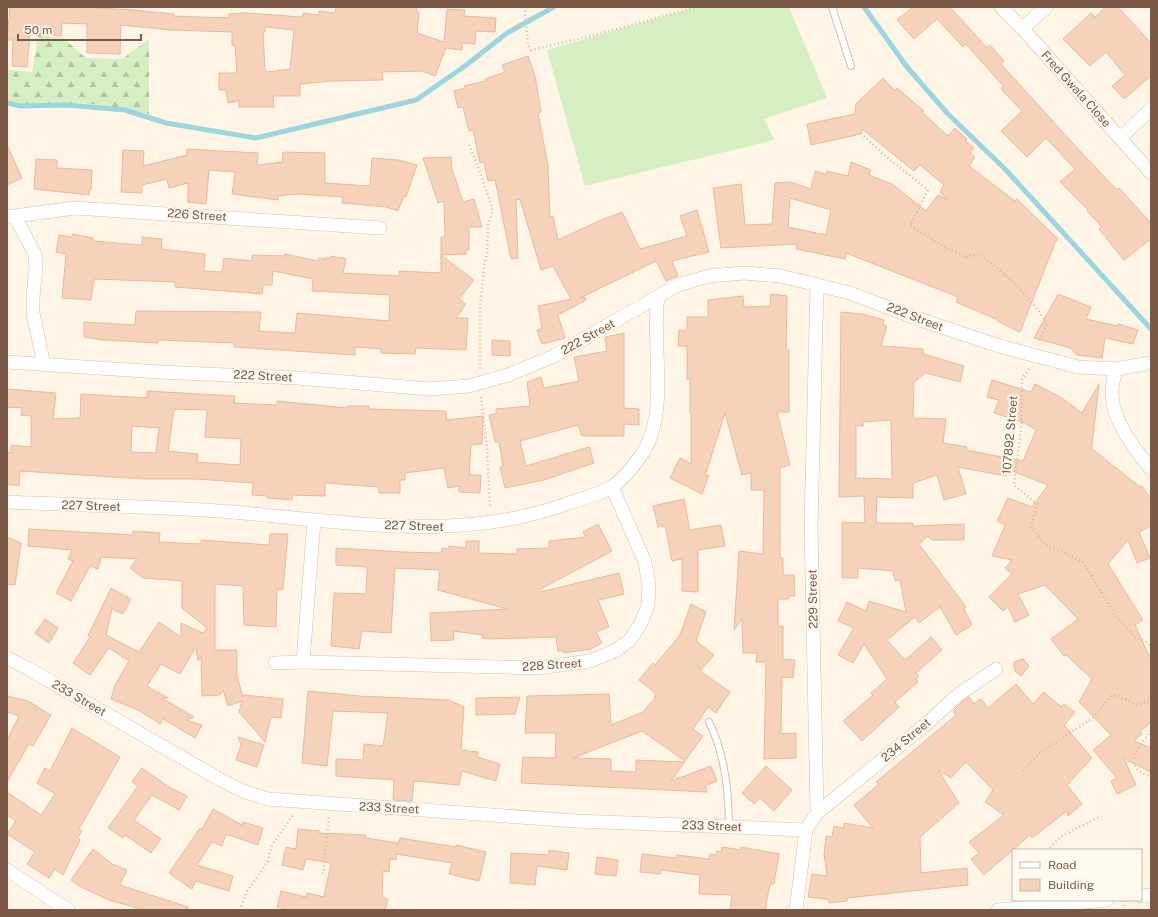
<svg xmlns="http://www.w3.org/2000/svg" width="1158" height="917" font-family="'Public Sans',sans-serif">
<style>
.grass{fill:#d5efc3}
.forest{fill:url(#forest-firs)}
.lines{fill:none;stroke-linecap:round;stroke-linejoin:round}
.stream{stroke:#9dd5de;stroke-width:5}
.building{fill:#f7d2bb;stroke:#ecb89a;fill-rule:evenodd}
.lane-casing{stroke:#d5beae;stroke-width:8}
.street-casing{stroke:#d5beae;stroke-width:14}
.path{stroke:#ddb59d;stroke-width:2.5;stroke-dasharray:1 3;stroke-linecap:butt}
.lane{stroke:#fff;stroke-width:6}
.street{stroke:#fff;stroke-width:13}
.labels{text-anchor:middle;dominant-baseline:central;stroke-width:4;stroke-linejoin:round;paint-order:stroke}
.street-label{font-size:12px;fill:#7c5947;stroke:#fff9f0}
</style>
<defs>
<pattern id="forest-firs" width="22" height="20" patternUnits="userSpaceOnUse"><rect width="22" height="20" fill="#d5efc3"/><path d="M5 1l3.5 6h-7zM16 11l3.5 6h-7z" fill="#b2c5a0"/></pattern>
</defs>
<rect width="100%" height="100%" fill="#fff5e7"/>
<path class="grass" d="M697 7H789L827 98 764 119 774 140 585 186 547 50Z"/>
<path class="forest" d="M43 7H51L49 37 63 38 86 58 122 59 149 39V114C123 108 97 103 69 103 48 103 28 105 7 103V66L8 70 32 72Z"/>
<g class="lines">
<path class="stream" d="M864 7 907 67 948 114 1005 169 1151 329
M7 103 21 106 66 105 125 110 166 123 256 138 416 100 465 66 507 33 554 7"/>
</g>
<path class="building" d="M10 7H81L133 10 174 14 173 16 229 18V14L245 13 302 17 303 13 319 15V11L335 13 336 7H417L416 12H419L417 33 444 42 447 9 465 10 464 16 496 18 495 32 476 31 475 44 462 43V50L446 48 435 76 422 71 382 72 383 80 332 81 300 84V96H273L274 107H239V101L228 103 226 90H219V73H237L235 45H232V32L171 30 121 25 120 54 87 53V24L62 23 61 36 30 34 27 67 12 66 13 40H7ZM265 27 294 30 290 69 267 72 265 70 263 32H265Z
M913 7H950L987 48 990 45 1004 61 1001 64 1080 151 1117 190 1119 188 1151 223V239L1124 260 1099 229 1102 227 1087 211 1088 210 1060 182 1075 169 1046 138 1027 157 1001 131 1022 111 1001 89 1003 86 966 44 963 47 937 19 914 39 897 20Z
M1106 7H1118L1151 43V76L1124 99 1112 86 1125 75 1106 52 1090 66 1063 39 1091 13 1095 17Z
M528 56 535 76 541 112 538 113 548 166 550 217 553 216 558 240 601 220 622 212 640 249 687 236 680 216 697 210 709 252 672 261 678 276 666 281 656 261 580 298 585 297 586 300 558 315 565 338 542 344 537 330 542 328 538 306 571 299 553 266 541 270 520 199 516 200 518 258 511 259 495 180 488 181 484 162 480 163 473 130 469 131 463 107 458 108 454 91 465 88 464 86 486 81 485 79 505 72 502 65Z
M883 78 895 91 897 88 924 111 922 112 948 136 955 128 967 139 965 141 974 148 970 153 975 157 969 166 1015 201 1017 199 1058 239 1055 243 1020 332 997 321 998 320 956 302 958 297 846 253 845 259 796 249 797 244 721 248 713 188 741 184 745 225 772 224 775 183 790 182 811 189 815 171 826 174 827 171 848 176 851 162 871 170 869 175 892 184 926 211 938 195 948 199 940 192 944 185 920 165 914 171 862 129 861 134 811 145 807 124 855 114 856 104ZM790 198 831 210 826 235 788 227Z
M7 145 22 178 7 185Z
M187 149 258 153 257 165 282 162 283 152 325 153V183L370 186 372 158 398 160 417 165 406 197 404 196 398 211 386 207 342 203 343 197 297 194 278 196V200L232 194 235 172 209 170 206 204 188 202V183L169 188 167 179 142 185V193L121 192 123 150 144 151 143 166 187 155Z
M451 157 452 169 463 202 474 199 482 227H469V250H466V254L441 255V237H445L444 201 438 203 423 158Z
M36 159 57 160V168L92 170 91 190H89V195L34 189Z
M73 234 93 238V241L142 245V237L162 239 161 249 205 254 204 271 222 272 224 258 252 261V255L285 256V254L318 261 319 258 326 259V257L331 258V256L346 259 343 273 399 276V271L441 273V255L474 280 459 299 466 304 456 318H468L466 350 416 348 415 354 381 353V349L355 347V355L234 347V343L158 340V343L103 340 84 337V322L135 325 136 311 261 312 259 331 295 333 297 313 389 321 390 295 312 291 313 279 273 271 272 285H263L262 294 175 287V282L94 279 91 300 62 298 66 254 56 252 59 235 72 237Z
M771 294 787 296 786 350H789V412H777L790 465 780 468V558H783V575H794L795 596H789V599H778V626H783V659L795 660 793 678 782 677 781 734 796 733V758L764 759 766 662H756L757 653H743L742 619 734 630 739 551 763 554 764 490H751V473L742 475 725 413 705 476 709 475 702 494 670 478 680 458 691 464V413H690V379H687V346H678L679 330H687V317H708V300L743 296 744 307 770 306Z
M1058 294 1091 307 1086 319 1117 326 1118 324 1138 330 1133 344 1105 338 1102 358 1077 355 1071 348 1034 338Z
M841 312 863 314 884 320 883 325 887 326 881 346 923 349V354L964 366 960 382 926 373 914 382 913 418 946 419 943 443 967 447 966 450 1023 461 1036 430 1025 423 994 413 999 400 987 397 992 380 1031 392 1035 384 1062 398 1082 413 1099 384 1092 446 1091 448 1140 487 1142 486 1151 499V526L1139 532 1150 558 1137 563 1128 540 1108 564 1143 620 1135 625 1151 660V722L1140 732 1142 734 1134 741 1151 748V772L1124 759 1136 785 1117 794 1111 781 1117 778 1093 750 1111 735 1079 702 1092 679 1066 655 1064 656 1051 639 1078 619 1045 585 1018 594 1029 615 1015 622 1008 607 1003 611 989 597 1012 574 1005 568 1012 560 992 556 1005 525 997 521 1008 498 1032 507 1048 485 1007 469 1006 476 958 467 966 494 944 500 937 475 913 483V498L877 497 876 523H913V526L964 524V540H932L928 536 919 544 966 607 964 609 972 625 956 635 940 607 919 623 915 617 887 640 905 660 931 637 942 650 916 673 919 676 916 679 918 682 895 702 899 707 862 741 843 721 873 695 871 693 887 679 864 644 853 663 838 655 854 628 838 621 847 602 866 611 869 601 906 612 900 580 895 581 893 571 858 568V578H842V522L865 523 864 496 839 497ZM891 420 892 479 856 478V426H863V422Z
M624 333V408L639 409V425L624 424V436H582L578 425 520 441 526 466 589 447 594 463 544 480 505 488 500 467H503L499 442H495L489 415 496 414V409L530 406 527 382 541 377 544 388 579 381 574 357 607 351 605 337Z
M492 340 510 341V356L492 355Z
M7 389 56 393 53 419 80 418 81 394 147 398V391L235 396 234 403 277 405V401L347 408V406H369V409L446 411V420L483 416 482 444 471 445 469 475H481L480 493 459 492V486L448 488 444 468 405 473V480H400V493H379V487L325 483V496L292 495V500L267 498V496L252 495 253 483 196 479H143L20 471 19 486 7 484V452L11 453V445L31 447V416L21 415 22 408 7 407ZM174 409 207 410 205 437 241 439 240 465 197 462 198 454 168 451ZM132 426 159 428 156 453 131 452Z
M684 499 690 530 721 525 725 546 698 550V592L682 591V559L672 561 665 525 658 527 653 506Z
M598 524 612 551 539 590 540 592 619 573 624 594 598 600 609 627 596 632 602 643 591 649 564 653 563 651H558L556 637 491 639 482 638 483 635 453 631 454 640 431 641 430 613 507 609 438 590 440 570 395 568 391 633 362 631 359 649 331 646 334 593 366 594 367 567 336 565V548L403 552 441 553 442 548 449 549V546L466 548V541H479V553L517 554V549L549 548V541L586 537 583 532Z
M29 529 133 535V531L160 533 159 542 201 544V540L269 545 270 534H288L283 589H277L276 627 244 625 243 586 215 584V650H237V676L243 697 244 695 283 699 281 718 271 717 265 742 239 712 242 701 228 706 223 690 220 695 202 696 201 656 198 661 196 647 180 674 161 664 147 686 168 698H162L194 717 186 720 202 725 195 738 163 719 160 724 140 711 111 699 115 685 129 661 109 648 90 675 73 663 90 637 88 636 111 588 131 599 123 614 112 609 106 635 139 652 159 622 181 637V623L203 633 207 628 182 608V581L143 578 130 568 137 559 101 557 98 569 90 566 71 601 56 593 73 561 68 559 72 550 28 546Z
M7 537 21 543 15 585 7 584Z
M691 604 706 612 696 641 714 655 700 671 730 692 716 713 708 707 693 729 703 736 685 761 642 731 573 758 611 759V771L636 772V760L685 762 671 781 711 766 717 781 705 786 707 792 521 783 523 757 555 758 556 733H525L527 696 609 694 611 725 643 712 656 697 654 696 656 694 639 680 653 663 655 665 680 635Z
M45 619 58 628 49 643 35 633Z
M1023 659 1029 666 1021 676 1015 671 1014 666V662Z
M1016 684 1033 704 1044 692 1061 707 1064 704 1075 712 1064 725 1092 758 1067 785 1082 804 1068 816 1067 811 1032 838 1030 835 984 875 971 859 979 853 969 842 1004 815 985 802 993 790 966 762 951 778 938 770 959 803 920 837 921 873 967 868 968 885 847 898V901L829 903 828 899 808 897 812 874 827 876 824 854 826 836 832 837 834 826 844 828V823L873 828 854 805 879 784 876 782 956 715 953 711 963 701 969 697 974 704 981 699 988 708Z
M308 691 360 696 449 700 464 707 461 750 478 752 477 757 500 764 496 781 462 771 459 785 414 781 412 801 393 800 394 780 336 776V759L363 760 364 744 383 746 388 713 333 711 327 766 302 763Z
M7 696 28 701 51 715 33 746 29 744 7 782V740L19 716 7 712Z
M520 697 515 714 476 715V698Z
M72 728 120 757 79 829 82 831 78 837 80 840 63 875 55 869 49 878 27 864 35 852 7 834 16 821 7 815V792L41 815 55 794 37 783 45 768 50 771Z
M238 737 264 745 257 767 236 760 241 745Z
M766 766 792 790 774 811 760 798 754 804 742 793Z
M142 768 169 787 187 796 179 810 152 795 134 820 161 839 151 853 125 835 123 838 108 828 138 786 132 782Z
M213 809 242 825 243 822 263 828 258 845 226 834 222 846 212 842 197 865 233 876 229 891 195 881 192 889 169 873 200 828 202 829Z
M298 829 319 831V833L366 835V838L398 843 397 846 400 838 456 847V845L486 852 479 881 449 874 452 863 396 854V860L390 859 389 872 383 871 382 897 388 899 385 910H290L277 907 281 891 306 897 307 893 324 897 331 863 306 859 303 870 282 865 286 847 296 849Z
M722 847 741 850V847L779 854 774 884H770L765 910H730L732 895 699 894 700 875 661 870 660 874 640 872 642 854 676 858 677 855 709 859 710 854 716 855 717 851 721 852Z
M93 849 112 864 127 870 120 885 188 907V910H144L109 900 81 887 71 880Z
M549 850 569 853 567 870 537 866 535 885 510 883 511 853 549 855Z
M597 857 618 860 616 876 595 874Z"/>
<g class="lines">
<g class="lane-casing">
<path id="lane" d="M832 7 851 66
M709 722C725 754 729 792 729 827"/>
</g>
<g class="street-casing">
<path id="street" d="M1001 7 1022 28 1151 173
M1022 28 1047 7
M1120 138 1151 109
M7 217 75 208 380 228
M15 217 35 254 36 267 33 297V313L44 365
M7 362 160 372 297 378 430 389 469 386 508 375 554 356 678 285 709 276 744 273 781 276 850 293 921 320 999 346 1078 367 1116 369 1151 363
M1116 369C1114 377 1111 388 1112 396 1114 423 1134 448 1151 469
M7 502C73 505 138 506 204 510 325 517 451 547 569 503 583 498 599 495 611 487 624 480 636 463 644 451 669 410 651 343 658 297
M7 658 27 668 219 779 243 791 268 799 576 821 806 830
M303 662 314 521
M275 663 303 662 538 668 590 661 615 651 630 640 641 623 648 605 649 587 645 562 612 487
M817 813 925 725 958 695 996 669
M7 870 68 910
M1141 896 1151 895
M796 910 806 830 817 813 811 527 817 284
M998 910 1107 900"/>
</g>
<path class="path" d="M527 7 525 12 528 45 531 50 591 36 697 7
M864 136 882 153 928 190 910 225 944 247 966 257 979 254C1004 273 1031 296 1047 324L1040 340 1042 343
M469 145 477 164 492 207V214L488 225 487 253 484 267 480 309V369
M1029 369 1022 379 1021 432 1014 485 1037 504 1031 527 1045 544 1083 562 1114 613 1134 637 1147 642 1151 647
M481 397 487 448 490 508
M1151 731C1144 741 1126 758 1137 769 1141 773 1147 775 1151 777
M1023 771 1041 752 1094 717 1111 696 1116 695 1137 705 1151 701
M1047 850 1062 836 1101 816
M323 874 329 817
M240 910 246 893 268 861 272 845 293 815
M1124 910 1125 900"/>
<use href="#lane" class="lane"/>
<use href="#street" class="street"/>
</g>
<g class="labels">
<g class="street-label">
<text transform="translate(1076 89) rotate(48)">Fred Gwala Close</text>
<text transform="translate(197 215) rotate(4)">226 Street</text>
<text transform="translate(915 317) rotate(21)">222 Street</text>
<text transform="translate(588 337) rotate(-29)">222 Street</text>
<text transform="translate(263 376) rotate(3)">222 Street</text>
<text transform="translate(1010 435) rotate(-85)">107892 Street</text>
<text transform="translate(91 506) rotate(2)">227 Street</text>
<text transform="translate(414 526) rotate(2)">227 Street</text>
<text transform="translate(813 599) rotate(-91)">229 Street</text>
<text transform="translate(552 665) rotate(-4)">228 Street</text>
<text transform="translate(79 698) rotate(30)">233 Street</text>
<text transform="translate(906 740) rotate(-40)">234 Street</text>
<text transform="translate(389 808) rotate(3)">233 Street</text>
<text transform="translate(712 826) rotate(2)">233 Street</text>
</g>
</g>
<rect width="1158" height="917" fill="none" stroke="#7c5947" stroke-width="16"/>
<rect x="1012" y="849" width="130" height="52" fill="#fff9f0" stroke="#cbb9ac"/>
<rect x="1020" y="862" width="20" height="6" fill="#ffffff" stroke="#cbb9ac"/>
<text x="1048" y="869" font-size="12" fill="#7c5947">Road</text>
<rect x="1020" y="879" width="20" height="12" fill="#f7d2bb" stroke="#cbb9ac"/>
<text x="1048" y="889" font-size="12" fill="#7c5947">Building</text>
<path d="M18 34v6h123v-6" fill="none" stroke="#7c5947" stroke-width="2"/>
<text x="24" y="34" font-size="12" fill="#7c5947" stroke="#fff9f0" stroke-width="3" paint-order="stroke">50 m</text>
</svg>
